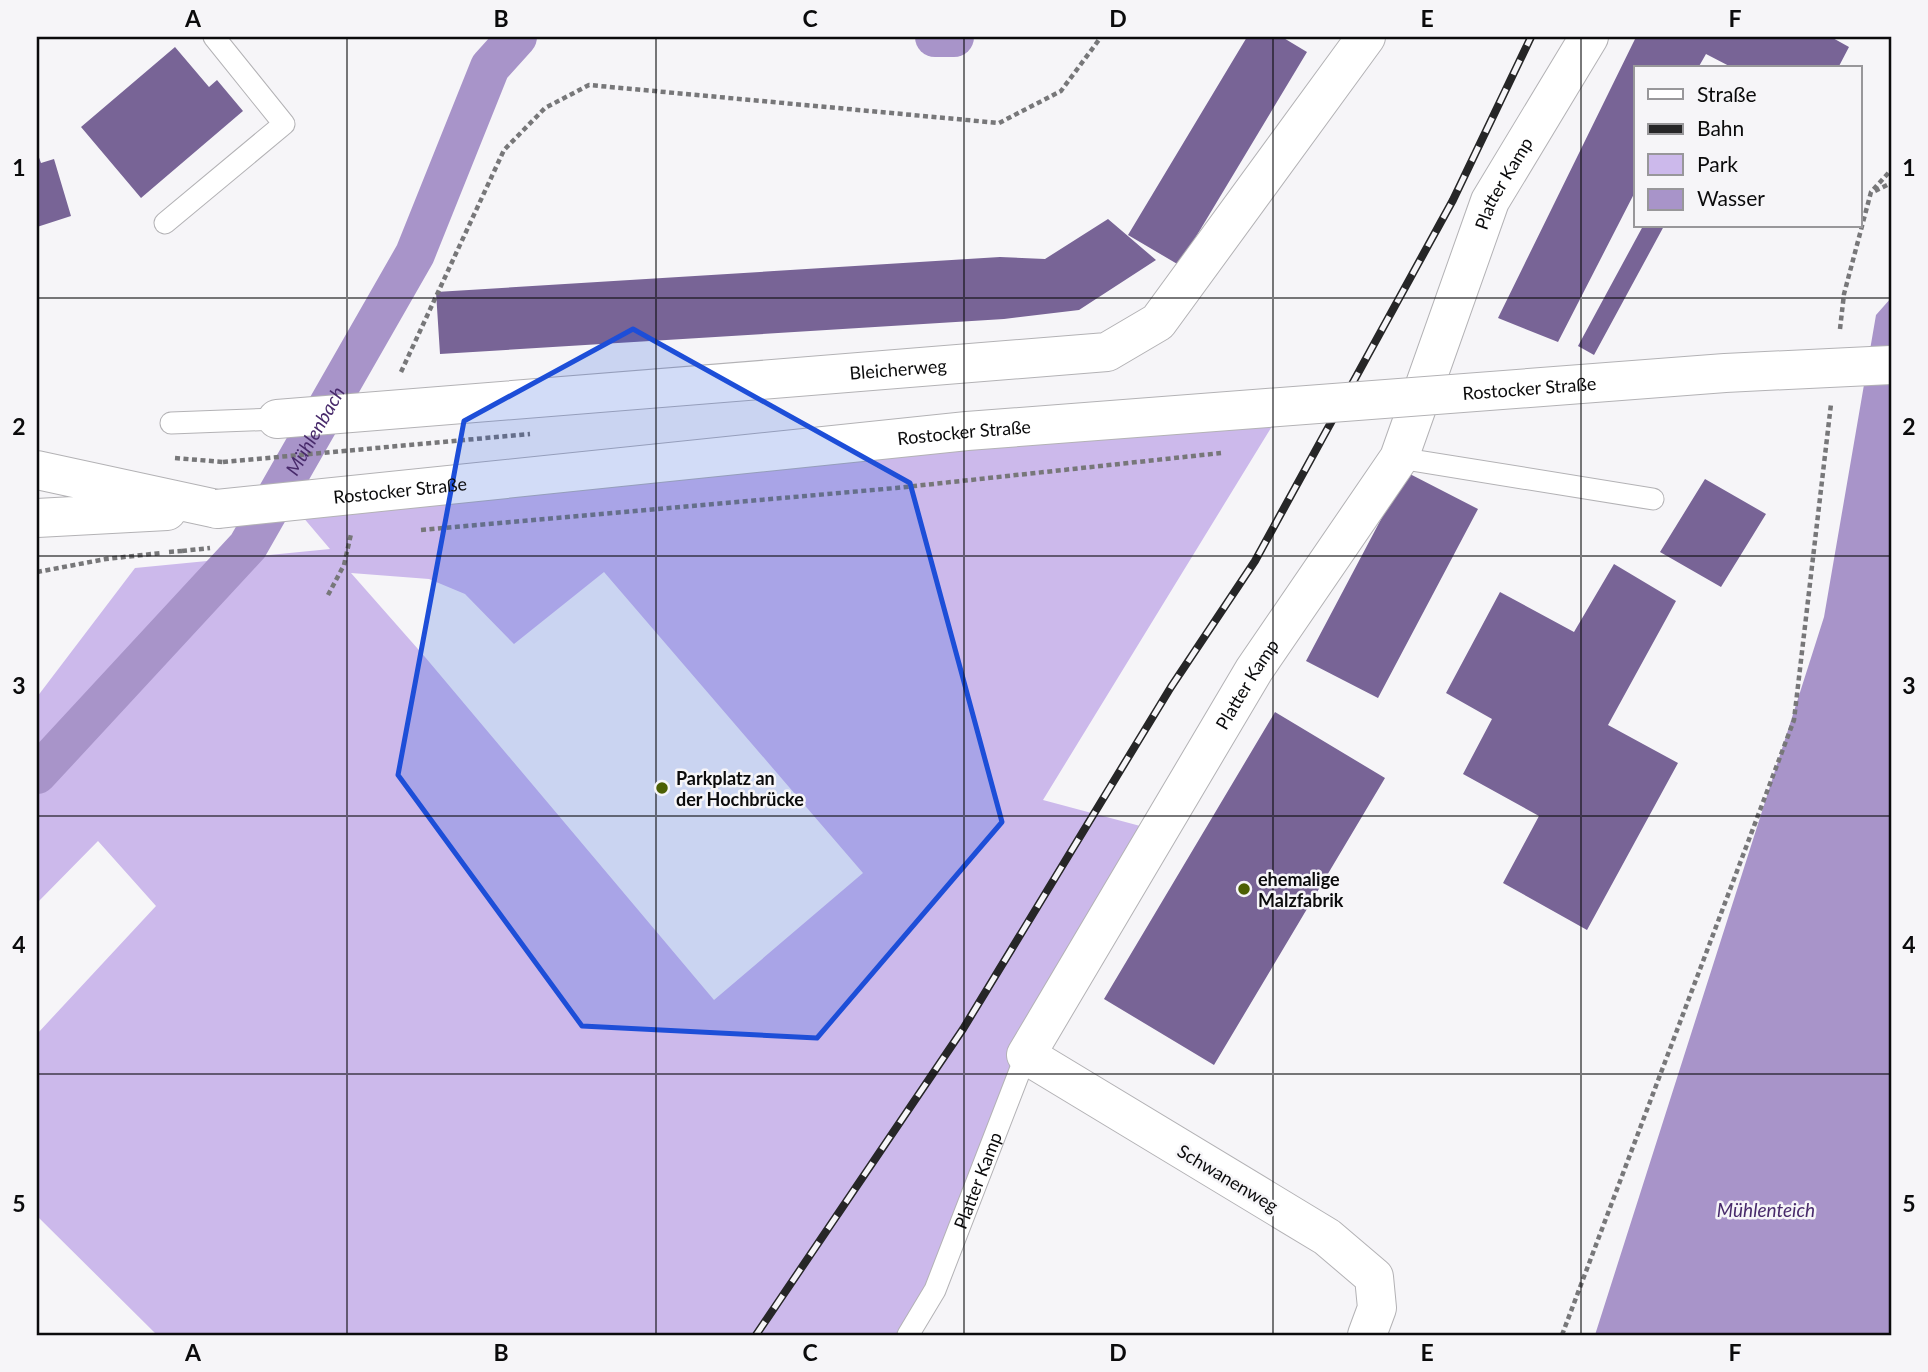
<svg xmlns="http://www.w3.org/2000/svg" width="1928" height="1372" font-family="Lato,sans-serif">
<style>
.green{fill:#ccb9eb;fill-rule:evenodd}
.water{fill:#a894c9}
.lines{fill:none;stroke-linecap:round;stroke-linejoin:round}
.canal{stroke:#a894c9;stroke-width:40}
.building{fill:#786496}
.service-casing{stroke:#b3b2b5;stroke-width:23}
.minor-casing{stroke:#b3b2b5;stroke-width:40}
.secondary-casing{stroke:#b3b2b5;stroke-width:40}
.path{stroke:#777779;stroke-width:4.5;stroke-dasharray:5 3.5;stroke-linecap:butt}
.service{stroke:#fff;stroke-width:21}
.minor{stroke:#fff;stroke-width:38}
.secondary{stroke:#fff;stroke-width:38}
.rail-casing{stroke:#262627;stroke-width:8}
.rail{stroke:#f6f5f8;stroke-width:5;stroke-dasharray:16;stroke-linecap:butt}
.secondary-bridge-casing{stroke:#b3b2b5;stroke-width:40;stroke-linecap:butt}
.path-bridge{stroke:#777779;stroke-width:4.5;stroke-dasharray:5 3.5;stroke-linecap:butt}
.secondary-bridge{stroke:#fff;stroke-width:38}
.marked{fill:#1d4ed8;fill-opacity:0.2;stroke:#1d4ed8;stroke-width:5;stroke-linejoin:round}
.grid{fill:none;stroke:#0b0b0c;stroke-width:2;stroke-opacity:0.55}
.poi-dot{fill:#4c5f04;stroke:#f6f5f8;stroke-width:2.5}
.labels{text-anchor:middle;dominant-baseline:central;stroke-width:5;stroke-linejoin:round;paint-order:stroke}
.street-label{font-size:18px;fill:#0b0b0c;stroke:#f6f5f8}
.poi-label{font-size:18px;font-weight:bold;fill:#0b0b0c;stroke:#f6f5f8;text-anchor:start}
.water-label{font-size:19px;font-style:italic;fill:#482a6b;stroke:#f6f5f8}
.neatline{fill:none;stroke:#0b0b0c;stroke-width:2.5}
.grid-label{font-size:23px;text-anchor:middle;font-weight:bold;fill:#0b0b0c}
</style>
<rect width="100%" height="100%" fill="#f6f5f8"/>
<path class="green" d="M1285 405 1043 800 1159 831 1026 1055 908 1335H157L37 1216V1034L156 906 98 841 37 903V697L135 568 330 549 291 503ZM604 572 863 873 714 1000 425 657 351 573 429 579 465 594 514 644Z"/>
<path class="water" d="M1891 298V1335H1595L1824 617 1876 315Z"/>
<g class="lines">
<g class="canal">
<path d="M935 37H954"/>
<path id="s1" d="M37 774 248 546 415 254 490 67 517 37"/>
</g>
</g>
<path class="building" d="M1247 37H1282L1307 52 1179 265 1128 235Z
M1636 37H1831L1849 47 1838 68H1733L1706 54 1698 68H1636V190L1558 342 1498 318Z
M175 47 209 87 217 80 243 111 141 198 81 127Z
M37 152 41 163 54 159 71 216 37 227Z
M1108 219 1156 260 1079 310 1004 319 440 354 436 292 1000 257 1045 259Z
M1643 226H1664L1594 355 1578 346Z
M1406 472 1478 509 1378 698 1306 661Z
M1705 479 1766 514 1721 587 1660 552Z
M1614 564 1676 601 1608 725 1678 763 1587 930 1503 883 1539 816 1463 774 1492 719 1446 693 1500 592 1574 632Z
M1275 712 1385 778 1214 1065 1104 999Z"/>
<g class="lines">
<g class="service-casing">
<g id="service">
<path d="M165 223 284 124 214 37"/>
<path d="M171 423 277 419"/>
<path d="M1399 458 1653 499"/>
<path id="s2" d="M908 1335 935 1290 1026 1055"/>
</g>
</g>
<g class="minor-casing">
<g id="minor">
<path id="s3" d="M277 419 1107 352 1158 322 1366 37"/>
<path id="s4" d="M1367 1335 1377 1308 1374 1277 1327 1237 1026 1055 1254 670 1399 458 1490 201 1589 37"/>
</g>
</g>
<g class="secondary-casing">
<path id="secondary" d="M37 470 217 509
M37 518 167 511"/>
</g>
<path class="path" d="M1875 191 1891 183
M1840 329 1844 294 1871 192 1891 170
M401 372 504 150 545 108 589 85 999 123 1061 91 1101 37
M175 458 223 462
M169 552 182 551
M37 572 106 559 161 553
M328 595 344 565 351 534
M1562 1335 1794 720 1831 404"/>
<use href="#service" class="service"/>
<use href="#minor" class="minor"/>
<use href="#secondary" class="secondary"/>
<g class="rail-casing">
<path id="rail" d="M756 1335 963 1029 1171 687 1255 561 1453 200 1531 37"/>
</g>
<use href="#rail" class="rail"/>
<g class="secondary-bridge-casing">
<g id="secondary-bridge">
<path id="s5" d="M217 509 967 431 1725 373 1891 365"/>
</g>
</g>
<path class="path-bridge" d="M223 462 530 434
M421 530 896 488 1221 453
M182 551 210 548"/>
<use href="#secondary-bridge" class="secondary-bridge"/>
</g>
<path class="marked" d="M633 329 910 483 1002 822 817 1038 582 1026 398 775 464 421Z"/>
<path class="grid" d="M347 37V1335M656 37V1335M964 37V1335M1273 37V1335M1581 37V1335M37 298H1891M37 556H1891M37 816H1891M37 1074H1891"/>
<g class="poi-dot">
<circle cx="662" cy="788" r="7"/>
<circle cx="1244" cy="889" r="7"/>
</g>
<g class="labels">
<g class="street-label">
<text stroke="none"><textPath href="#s4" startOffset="1472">Platter Kamp</textPath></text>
<text stroke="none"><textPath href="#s3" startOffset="623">Bleicherweg</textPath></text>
<text stroke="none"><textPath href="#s5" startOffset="1318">Rostocker Straße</textPath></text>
<text stroke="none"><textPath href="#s5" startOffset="751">Rostocker Straße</textPath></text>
<text stroke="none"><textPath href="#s5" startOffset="184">Rostocker Straße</textPath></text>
<text stroke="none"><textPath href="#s4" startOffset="905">Platter Kamp</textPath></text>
<text transform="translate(1228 1178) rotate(31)">Schwanenweg</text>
<text stroke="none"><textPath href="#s2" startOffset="170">Platter Kamp</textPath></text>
</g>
<g class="poi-label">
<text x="676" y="778">Parkplatz an<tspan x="676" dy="21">der Hochbrücke</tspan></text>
<text x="1258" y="879">ehemalige<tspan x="1258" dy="21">Malzfabrik</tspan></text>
</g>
<g class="water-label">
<text stroke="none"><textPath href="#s1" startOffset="444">Mühlenbach</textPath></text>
<text x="1766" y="1209">Mühlenteich</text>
</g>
</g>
<rect width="1928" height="1372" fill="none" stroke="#f6f5f8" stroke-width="77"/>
<rect x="1634" y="66" width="228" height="161" fill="#f6f5f8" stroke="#98979a" stroke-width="2"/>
<rect x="1648" y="89" width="35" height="10" fill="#ffffff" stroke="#98979a" stroke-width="2"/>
<text x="1697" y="102" font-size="21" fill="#0b0b0c">Straße</text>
<rect x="1648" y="124" width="35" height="10" fill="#262627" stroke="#98979a" stroke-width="2"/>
<text x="1697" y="136" font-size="21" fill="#0b0b0c">Bahn</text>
<rect x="1648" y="154" width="35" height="21" fill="#ccb9eb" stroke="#98979a" stroke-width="2"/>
<text x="1697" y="172" font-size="21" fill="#0b0b0c">Park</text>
<rect x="1648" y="189" width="35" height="21" fill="#a894c9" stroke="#98979a" stroke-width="2"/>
<text x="1697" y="206" font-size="21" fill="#0b0b0c">Wasser</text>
<rect x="38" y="38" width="1852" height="1296" class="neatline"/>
<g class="grid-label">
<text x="193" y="27">A</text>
<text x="501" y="27">B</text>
<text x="810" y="27">C</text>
<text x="1118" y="27">D</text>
<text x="1427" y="27">E</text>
<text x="1735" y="27">F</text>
<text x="19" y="176">1</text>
<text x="1909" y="176">1</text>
<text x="19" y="435">2</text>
<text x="1909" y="435">2</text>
<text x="19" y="694">3</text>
<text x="1909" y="694">3</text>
<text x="19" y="953">4</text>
<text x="1909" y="953">4</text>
<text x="19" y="1212">5</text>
<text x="1909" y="1212">5</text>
<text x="193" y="1361">A</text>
<text x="501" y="1361">B</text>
<text x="810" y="1361">C</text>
<text x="1118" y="1361">D</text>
<text x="1427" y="1361">E</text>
<text x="1735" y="1361">F</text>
</g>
</svg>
